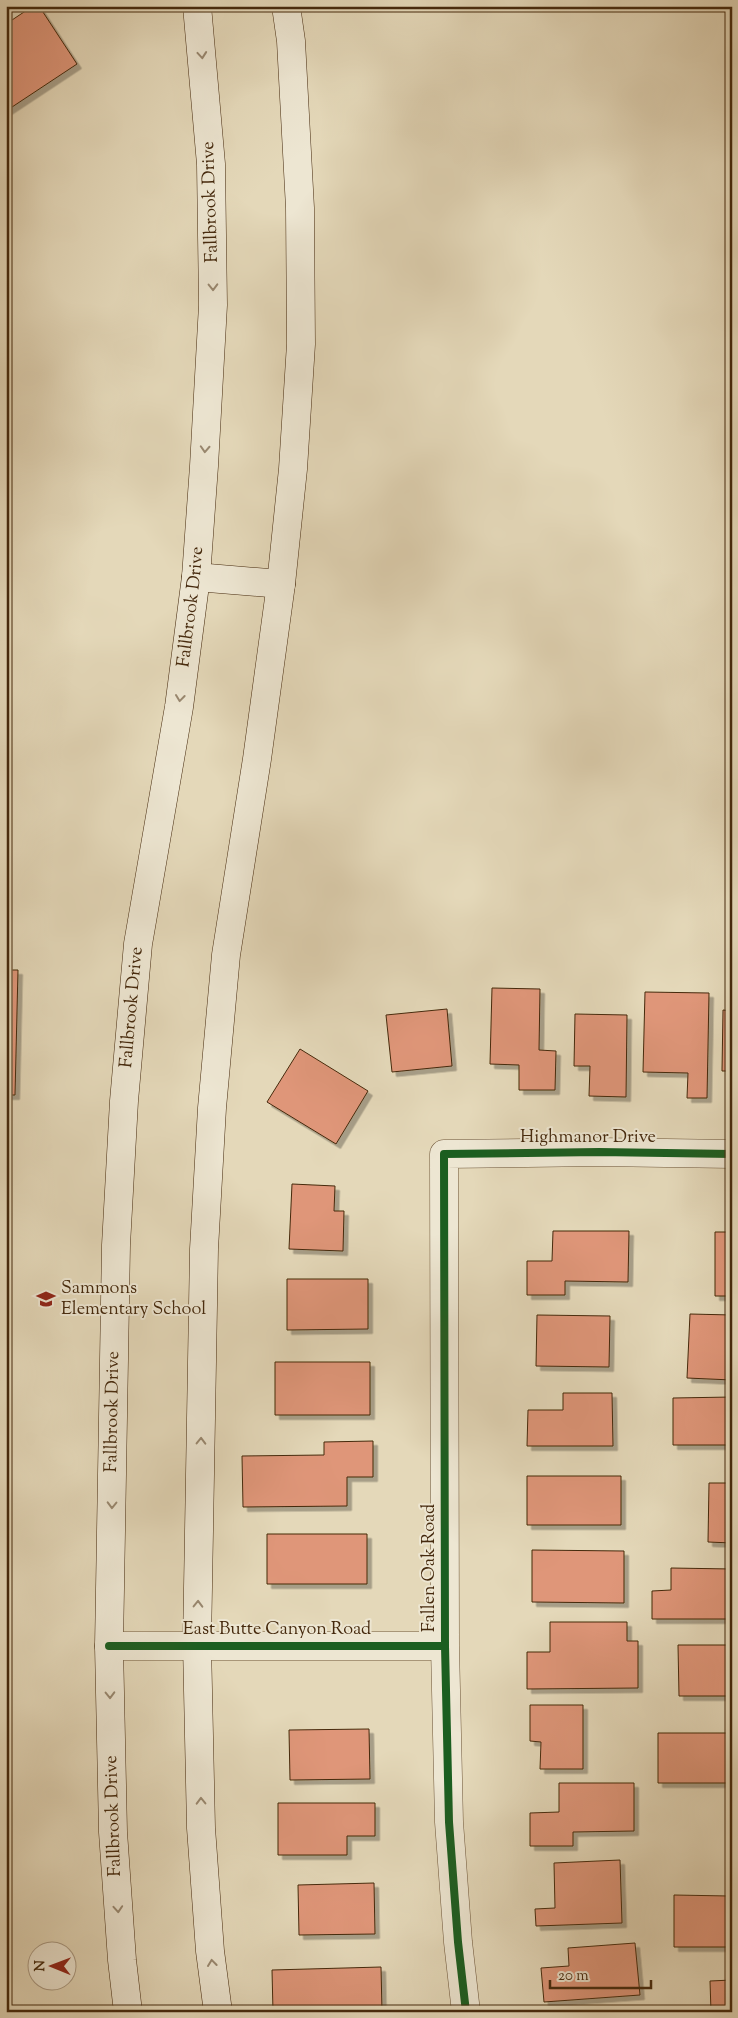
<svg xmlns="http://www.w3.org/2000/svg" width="738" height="2018" font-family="'Sorts Mill Goudy',serif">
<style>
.building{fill:#df9679;stroke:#45290d;filter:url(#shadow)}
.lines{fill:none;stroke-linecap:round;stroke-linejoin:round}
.minor-casing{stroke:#6d5538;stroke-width:29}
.secondary-casing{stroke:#45290d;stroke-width:29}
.minor{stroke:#ede6d2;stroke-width:28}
.secondary{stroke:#ede6d2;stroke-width:28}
.cycleway-casing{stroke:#ede6d2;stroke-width:11}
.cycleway{stroke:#1b5e20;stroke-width:8}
.oneway{stroke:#998870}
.labels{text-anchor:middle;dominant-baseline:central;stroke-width:4;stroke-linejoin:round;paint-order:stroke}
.street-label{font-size:18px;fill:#45290d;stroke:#ede6d2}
.poi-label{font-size:18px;fill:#45290d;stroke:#ede6d2;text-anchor:start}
</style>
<defs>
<filter id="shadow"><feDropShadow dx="4.5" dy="4.5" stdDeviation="0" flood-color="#0004"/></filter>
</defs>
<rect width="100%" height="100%" fill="#e4d8b9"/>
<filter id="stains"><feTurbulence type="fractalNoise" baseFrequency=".004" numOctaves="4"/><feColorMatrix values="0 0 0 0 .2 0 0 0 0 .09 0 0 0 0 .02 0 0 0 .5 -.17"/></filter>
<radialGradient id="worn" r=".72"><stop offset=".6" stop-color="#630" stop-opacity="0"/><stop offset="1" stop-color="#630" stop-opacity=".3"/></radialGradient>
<path class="building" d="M33 6H39L77 64 6 111V24Z
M6 970H18L15 1095H6Z
M492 988 540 989 539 1050 556 1051 555 1090H519V1065L490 1064Z
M645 992 709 993 707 1098H687L688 1073 643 1072Z
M447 1009 452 1066 392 1072 386 1015Z
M723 1010 732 1011V1071H722Z
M575 1014 627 1015 626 1097 589 1096 590 1066H574Z
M300 1049 368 1091 336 1144 267 1102Z
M292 1184 335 1186 334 1211H344L343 1251 289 1249Z
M553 1231H629L628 1282 565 1281V1295H527V1261H552Z
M715 1232H732V1296H715Z
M287 1279H368V1329L287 1330Z
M690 1314 732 1315V1380L687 1378Z
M537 1315 610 1316 609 1367 536 1366Z
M275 1362H370V1415H275Z
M563 1393H612L613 1446H527L528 1410H563Z
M732 1397V1445H673V1398Z
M373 1441V1477H347V1506L243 1507 242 1456 324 1455V1442Z
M527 1476H621V1525H527Z
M709 1483H732V1543L708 1542Z
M267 1534H367V1584H267Z
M532 1550 624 1551V1603L532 1602Z
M671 1568 732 1569V1619H652V1591L671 1590Z
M550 1622H627V1641H638V1688L527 1689V1652H550Z
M678 1645H732V1696H679Z
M530 1705H583V1769H540L541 1742 530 1741Z
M369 1729 370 1779 290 1780 289 1730Z
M658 1733H732V1783H658Z
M559 1783H634V1831L573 1832V1846H530V1813L559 1812Z
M278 1803H375V1836H347V1855H278Z
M728 1816H732V1865H728Z
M620 1860 622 1923 536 1926 535 1909 555 1908 554 1863Z
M729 1880H732V1947H674V1895L729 1896Z
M374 1883 375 1934 299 1935 298 1885Z
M635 1943 640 1995 544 2002 541 1968 569 1966 568 1948Z
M381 1967 382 2012H273L272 1970Z
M732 1980V2012H711L710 1981Z"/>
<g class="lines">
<g class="minor-casing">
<path id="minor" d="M109 1646H445
M466 2012 458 1942 449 1822 445 1646 444 1154 599 1152 732 1154"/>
</g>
<g class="secondary-casing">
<g id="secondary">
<path d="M196 577 281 584"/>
<path id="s1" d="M128 2012 122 1960 113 1832 109 1646 116 1245 124 1101 138 944 179 707 196 577 204 466 213 305 211 164 197 6"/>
<path d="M218 2012 210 1951 201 1828 197 1644 204 1249 212 1108 226 955 257 759 281 584 293 469 301 344 300 208 291 41 286 6"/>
</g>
</g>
<use href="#minor" class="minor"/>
<use href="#secondary" class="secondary"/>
<g class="cycleway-casing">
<path id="cycleway" d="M109 1646H445
M466 2012 458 1942 449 1822 445 1646 444 1154 599 1152 732 1154"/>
</g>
<use href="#cycleway" class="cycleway"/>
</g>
<defs><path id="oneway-chevron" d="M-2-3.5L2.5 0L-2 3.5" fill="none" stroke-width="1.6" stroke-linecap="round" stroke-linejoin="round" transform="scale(1.25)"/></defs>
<g class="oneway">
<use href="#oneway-chevron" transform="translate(202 55) rotate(85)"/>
<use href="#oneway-chevron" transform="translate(213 287) rotate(89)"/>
<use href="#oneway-chevron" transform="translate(205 449) rotate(93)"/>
<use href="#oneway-chevron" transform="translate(180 698) rotate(97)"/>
<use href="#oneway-chevron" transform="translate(201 1441) rotate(-89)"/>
<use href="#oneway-chevron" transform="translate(112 1505) rotate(91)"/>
<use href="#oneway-chevron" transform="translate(198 1604) rotate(-89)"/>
<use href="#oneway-chevron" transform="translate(110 1695) rotate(89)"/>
<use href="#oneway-chevron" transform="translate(201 1801) rotate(-91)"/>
<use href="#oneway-chevron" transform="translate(118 1909) rotate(86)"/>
<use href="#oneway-chevron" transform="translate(212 1963) rotate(-97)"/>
</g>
<defs>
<g id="school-bare" transform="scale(1.5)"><path d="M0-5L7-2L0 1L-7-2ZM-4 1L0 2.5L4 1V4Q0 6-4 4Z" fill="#8f2418" stroke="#ede6d2" stroke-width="2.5" paint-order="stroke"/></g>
</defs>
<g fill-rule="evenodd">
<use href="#school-bare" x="46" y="1299"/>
</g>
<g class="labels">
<g class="street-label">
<text transform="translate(211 202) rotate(-92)">Fallbrook Drive</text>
<text stroke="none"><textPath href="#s1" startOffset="1411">Fallbrook Drive</textPath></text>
<text stroke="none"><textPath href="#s1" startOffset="1006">Fallbrook Drive</textPath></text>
<text x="588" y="1138">Highmanor Drive</text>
<text stroke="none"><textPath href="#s1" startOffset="601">Fallbrook Drive</textPath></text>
<text transform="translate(430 1568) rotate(-90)">Fallen Oak Road</text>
<text x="277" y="1630">East Butte Canyon Road</text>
<text transform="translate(114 1816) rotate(-92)">Fallbrook Drive</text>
</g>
<g class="poi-label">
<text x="61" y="1289">Sammons<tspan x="61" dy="21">Elementary School</tspan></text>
</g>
</g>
<rect width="738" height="2018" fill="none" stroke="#e4d8b9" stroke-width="25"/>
<rect x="8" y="8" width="723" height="2003" fill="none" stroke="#45290d" stroke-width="2.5"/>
<rect x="12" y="12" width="713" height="1993" fill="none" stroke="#45290d"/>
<g transform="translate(52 1966) rotate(271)"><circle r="24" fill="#ede6d2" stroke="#aa9a83"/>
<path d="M0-4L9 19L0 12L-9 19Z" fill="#8f2418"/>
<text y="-8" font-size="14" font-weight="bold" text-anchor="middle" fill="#45290d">N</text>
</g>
<path d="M550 1980v8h101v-8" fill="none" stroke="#45290d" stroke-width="2.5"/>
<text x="558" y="1980" font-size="15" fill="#45290d" stroke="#ede6d2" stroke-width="4" paint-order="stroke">20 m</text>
<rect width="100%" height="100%" filter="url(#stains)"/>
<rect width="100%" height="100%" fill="url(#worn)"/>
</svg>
